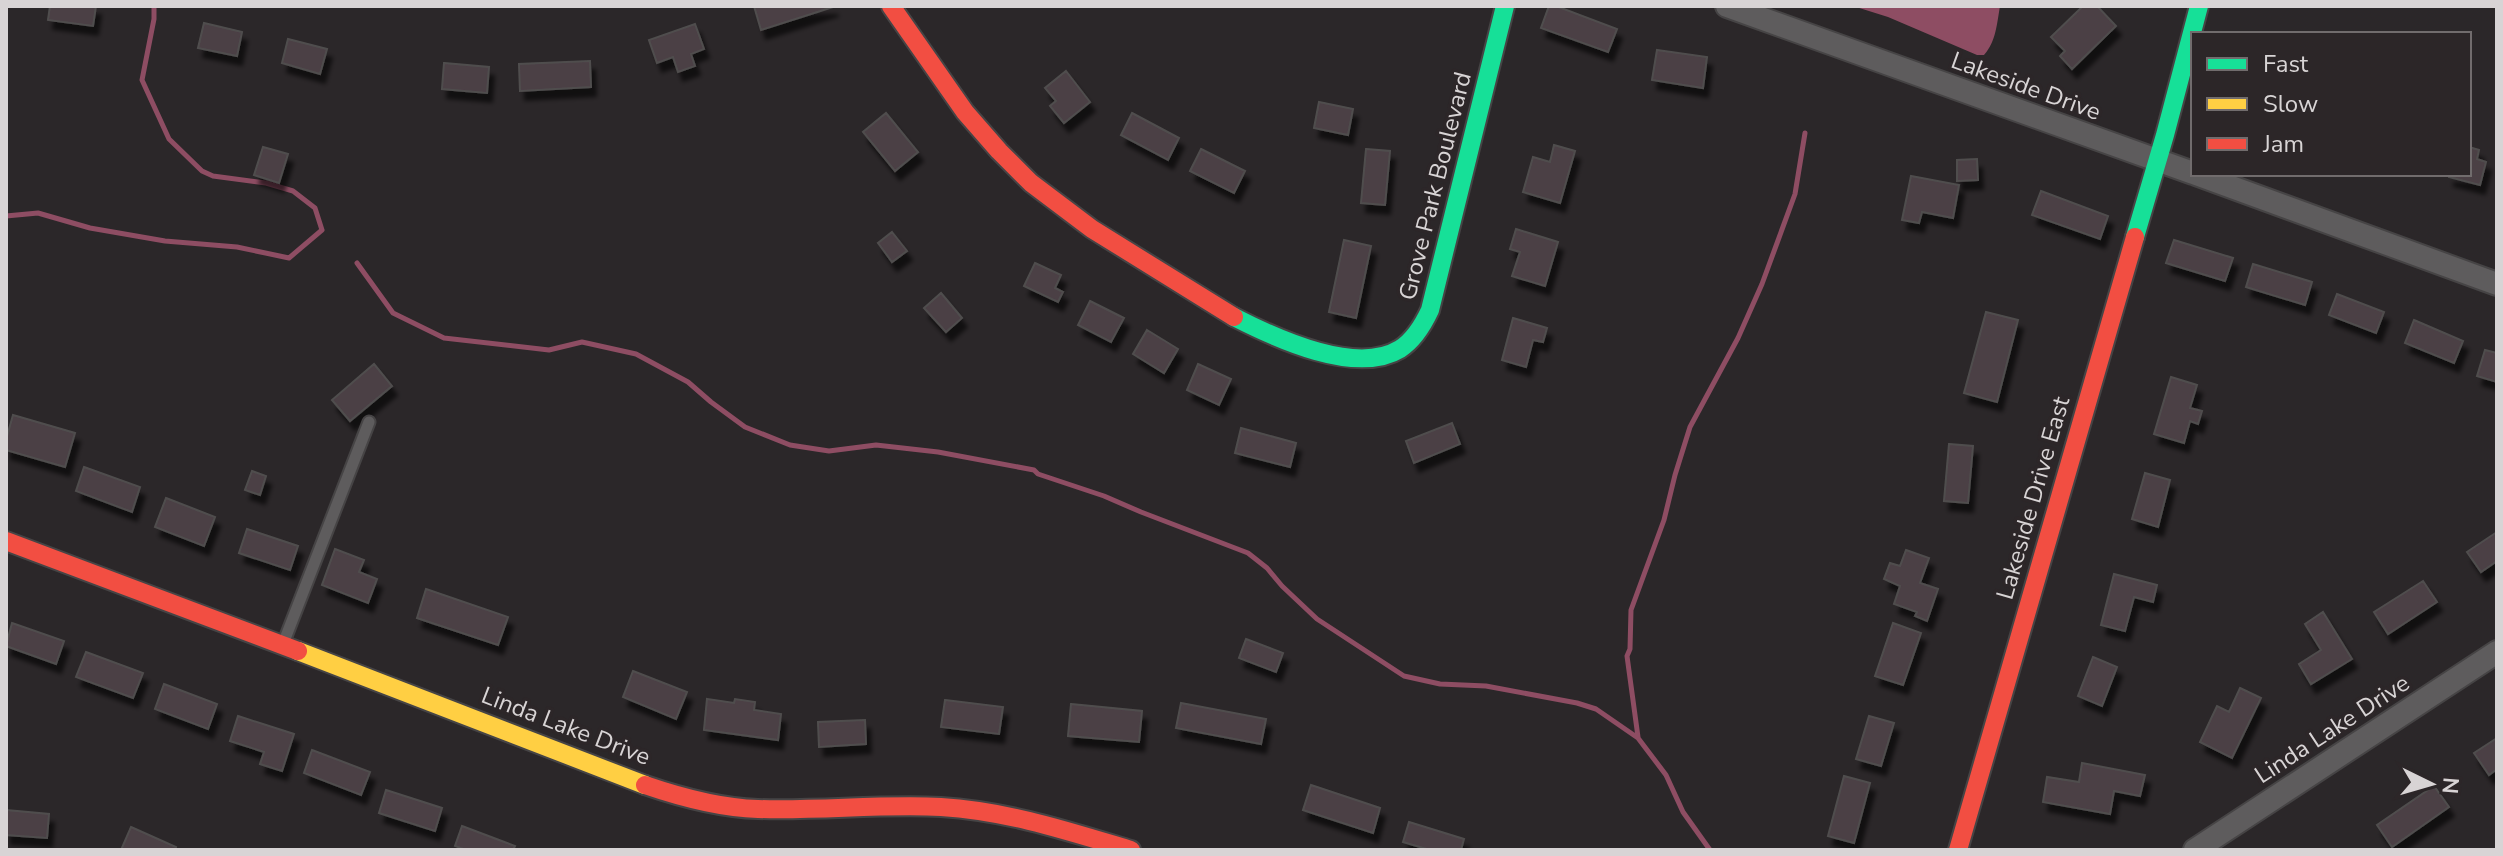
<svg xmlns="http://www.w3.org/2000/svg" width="2503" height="856" font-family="'Nunito Sans',sans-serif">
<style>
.water{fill:#8e4d63}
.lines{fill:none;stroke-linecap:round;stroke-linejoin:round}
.stream{stroke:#8e4d63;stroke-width:5}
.building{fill:#4c3f45;stroke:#504e4e;stroke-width:2;filter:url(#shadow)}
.lane-casing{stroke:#464445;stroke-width:15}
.street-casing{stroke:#464445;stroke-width:26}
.fast-casing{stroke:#464445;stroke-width:22}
.slow-casing{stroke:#464445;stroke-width:22}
.jam-casing{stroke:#464445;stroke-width:22}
.lane{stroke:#5e5c5d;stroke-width:11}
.street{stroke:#5e5c5d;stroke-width:22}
.fast{stroke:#16e098;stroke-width:18}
.slow{stroke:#ffcf43;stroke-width:18}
.jam{stroke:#f24e42;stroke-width:18}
.labels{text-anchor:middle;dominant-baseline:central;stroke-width:7;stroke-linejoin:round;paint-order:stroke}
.street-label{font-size:24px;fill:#d8d4d5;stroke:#2c2628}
</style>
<defs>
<filter id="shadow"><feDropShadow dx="5" dy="9" stdDeviation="2" flood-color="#0009"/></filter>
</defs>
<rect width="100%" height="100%" fill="#2b2729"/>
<path class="water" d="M1853 6H2000C1997 23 1996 42 1984 55H1977L1888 17Z"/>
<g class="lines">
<path class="stream" d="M154 6V19L142 80 169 139 202 171 213 176 266 183 293 191 315 208 322 230
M6 216 38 213 90 228 165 241 237 247 289 258 322 230
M357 263 393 313 444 338 549 350 582 342 636 354 688 382 711 402 745 427 790 445 829 451 876 445 938 452 1034 470 1038 474 1104 496 1141 512 1248 553 1267 568 1282 586 1317 619 1404 676 1440 684 1486 686 1577 703 1596 709 1638 738 1666 775 1683 812 1710 850
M1638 737 1627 656 1630 649 1631 610 1664 520 1675 475 1690 427 1738 338 1762 284 1795 194 1805 133"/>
</g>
<path class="building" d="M50 6H96L93 26 48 20Z
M754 6H832L833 7 761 30Z
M1549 6H1556L1617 29 1608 52 1541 28Z
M2083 6H2097L2116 26 2072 69 2060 56 2065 51 2051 37Z
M204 23 242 32 237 56 198 48Z
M695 24 704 49 691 54 695 66 678 72 673 57 657 63 649 40Z
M288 39 327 49 320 74 282 63Z
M1657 50 1707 57 1703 88 1652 80Z
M590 61 591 87 520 91 519 64Z
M444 63 489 67 487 93 442 89Z
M1066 71 1090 102 1064 123 1050 106 1056 101 1045 88Z
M1319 102 1353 109 1348 135 1314 128Z
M886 113 918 152 895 171 863 132Z
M1132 113 1179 138 1168 160 1121 135Z
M1554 145 1575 151 1560 203 1523 192 1533 157 1550 162Z
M263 147 288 154 279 183 254 175Z
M2469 147 2479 150 2477 159 2486 162 2480 185 2449 177V174H2469Z
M1201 149 1245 171 1234 193 1190 171Z
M1366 149 1390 151 1385 205 1361 203Z
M1977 159 1978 180 1957 181V160Z
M1911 176 1959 185 1953 218 1922 212 1919 223 1902 220Z
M2041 191 2108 216 2100 239 2032 215Z
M1516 229 1558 242 1545 286 1512 276 1520 252 1510 249Z
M892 232 907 251 892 262 878 243Z
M1344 240 1371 246 1356 318 1329 312Z
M2174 240 2233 258 2225 281 2166 263Z
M1035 263 1061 275 1055 288 1063 292 1058 302 1024 286Z
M2253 264 2312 282 2305 305 2246 287Z
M941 293 962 318 946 332 924 308Z
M2337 294 2384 312 2376 333 2329 315Z
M1090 301 1124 318 1111 342 1078 325Z
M1986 312 2018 320 1997 402 1964 393Z
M1513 318 1547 328 1543 342 1533 340 1526 367 1502 360Z
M2414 320 2463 341 2454 363 2405 343Z
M1147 330 1178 349 1164 373 1133 354Z
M2485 350 2497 353V382L2477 376Z
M374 364 392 386 350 421 332 400Z
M1198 364 1231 379 1219 405 1187 390Z
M2171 377 2197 385 2190 408 2202 411 2198 424 2190 421 2184 443 2154 434Z
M13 415 75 433 65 467 6 450V440Z
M1452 423 1460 444 1414 463 1406 441Z
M1241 428 1296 443 1290 467 1235 453Z
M1949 444 1973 446 1968 503 1944 501Z
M84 467 140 487 132 512 76 491Z
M252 471 266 476 260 495 245 490Z
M2145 473 2170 480 2158 527 2132 519Z
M166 498 215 517 204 546 155 527Z
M247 529 298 546 290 570 239 553Z
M2497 532V561L2481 572 2467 552Z
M335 549 364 560 359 572 377 579 368 603 322 585Z
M1906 550 1929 558 1920 583 1938 589 1927 621 1915 616 1917 612 1894 604 1900 586 1884 579 1890 563 1900 566Z
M2114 574 2157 585 2153 602 2134 597 2125 631 2101 625Z
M2423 581 2437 602 2388 634 2374 612Z
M426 589 508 617 498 645 417 618Z
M2323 612 2352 659 2311 684 2299 664 2321 650 2305 624Z
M12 623 64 641 56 664 6 646Z
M1893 623 1921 633 1903 685 1875 676Z
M1246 639 1283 653 1276 672 1239 658Z
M86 652 143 673 133 698 76 677Z
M2093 657 2117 667 2102 706 2078 696Z
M633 671 687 692 676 719 623 697Z
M164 684 217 704 208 729 155 709Z
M2240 688 2261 698 2232 758 2200 742 2217 706 2229 712Z
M707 699 734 703 735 699 755 702 754 710 781 714 778 740 704 730Z
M945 700 1003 707 999 734 941 727Z
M1181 703 1266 719 1261 744 1176 728Z
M1071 704 1142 711 1139 742 1068 736Z
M238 716 294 734 282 771 260 764 264 752 230 741Z
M1869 716 1894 723 1881 766 1856 759Z
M865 720 866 744 819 747 818 722Z
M2497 738V769L2489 775 2474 753Z
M312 750 370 772 361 795 304 773Z
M2082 763 2145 775 2140 796 2114 791 2110 814 2043 802 2047 777 2079 782Z
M1844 776 1870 783 1854 843 1828 836Z
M1311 785 1380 808 1373 833 1303 810Z
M2434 786 2449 807 2392 847 2377 825Z
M386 790 442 808 435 831 379 813Z
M6 810 49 814 47 838 6 835Z
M1409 822 1464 839 1461 850H1430L1403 842Z
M462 826 515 846 513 850H466L455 846Z
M131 827 176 847 175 850H121Z"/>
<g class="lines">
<g class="lane-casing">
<path id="lane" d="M283 644 369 422"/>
</g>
<g class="street-casing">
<path id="street" d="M1727 6 2193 173
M2196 174 2497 284
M2195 850 2497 652"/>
</g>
<g class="fast-casing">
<path id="fast" d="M2135 237 2165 135 2199 6
M1234 317C1275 338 1356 376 1400 349 1414 340 1423 325 1430 310L1505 6"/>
</g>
<g class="slow-casing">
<path id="slow" d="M298 651 645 785"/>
</g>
<g class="jam-casing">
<path id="jam" d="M891 6 965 112 999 151 1031 183 1092 229 1234 317
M6 541 298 651
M645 785C680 797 721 808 758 809 819 811 880 804 941 807 1007 811 1068 831 1131 850
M1958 850 2135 237"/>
</g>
<use href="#lane" class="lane"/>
<use href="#street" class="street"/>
<use href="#fast" class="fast"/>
<use href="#slow" class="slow"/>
<use href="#jam" class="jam"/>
</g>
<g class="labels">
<g class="street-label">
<text transform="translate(2026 86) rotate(20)">Lakeside Drive</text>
<text transform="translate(1435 186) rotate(-76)">Grove Park Boulevard</text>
<text transform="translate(2033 498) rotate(-74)">Lakeside Drive East</text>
<text transform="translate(566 726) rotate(21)">Linda Lake Drive</text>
<text transform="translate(2332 729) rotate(-33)">Linda Lake Drive</text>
</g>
</g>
<rect width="2503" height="856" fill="none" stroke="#d8d4d5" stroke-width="16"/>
<rect x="2191" y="32" width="280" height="144" fill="#2c2628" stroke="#716c6d" stroke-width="2"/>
<rect x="2207" y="58" width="40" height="12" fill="#16e098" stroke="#716c6d" stroke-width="2"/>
<text x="2263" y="72" font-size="24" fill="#d8d4d5">Fast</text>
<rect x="2207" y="98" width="40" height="12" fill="#ffcf43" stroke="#716c6d" stroke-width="2"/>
<text x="2263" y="112" font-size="24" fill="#d8d4d5">Slow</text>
<rect x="2207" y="138" width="40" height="12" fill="#f24e42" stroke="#716c6d" stroke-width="2"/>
<text x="2263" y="152" font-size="24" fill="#d8d4d5">Jam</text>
<g transform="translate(2431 784) rotate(95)" stroke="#2c2628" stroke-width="6" paint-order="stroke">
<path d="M0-6L14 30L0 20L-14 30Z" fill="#d8d4d5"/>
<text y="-12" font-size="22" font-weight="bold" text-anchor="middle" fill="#d8d4d5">N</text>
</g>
</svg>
